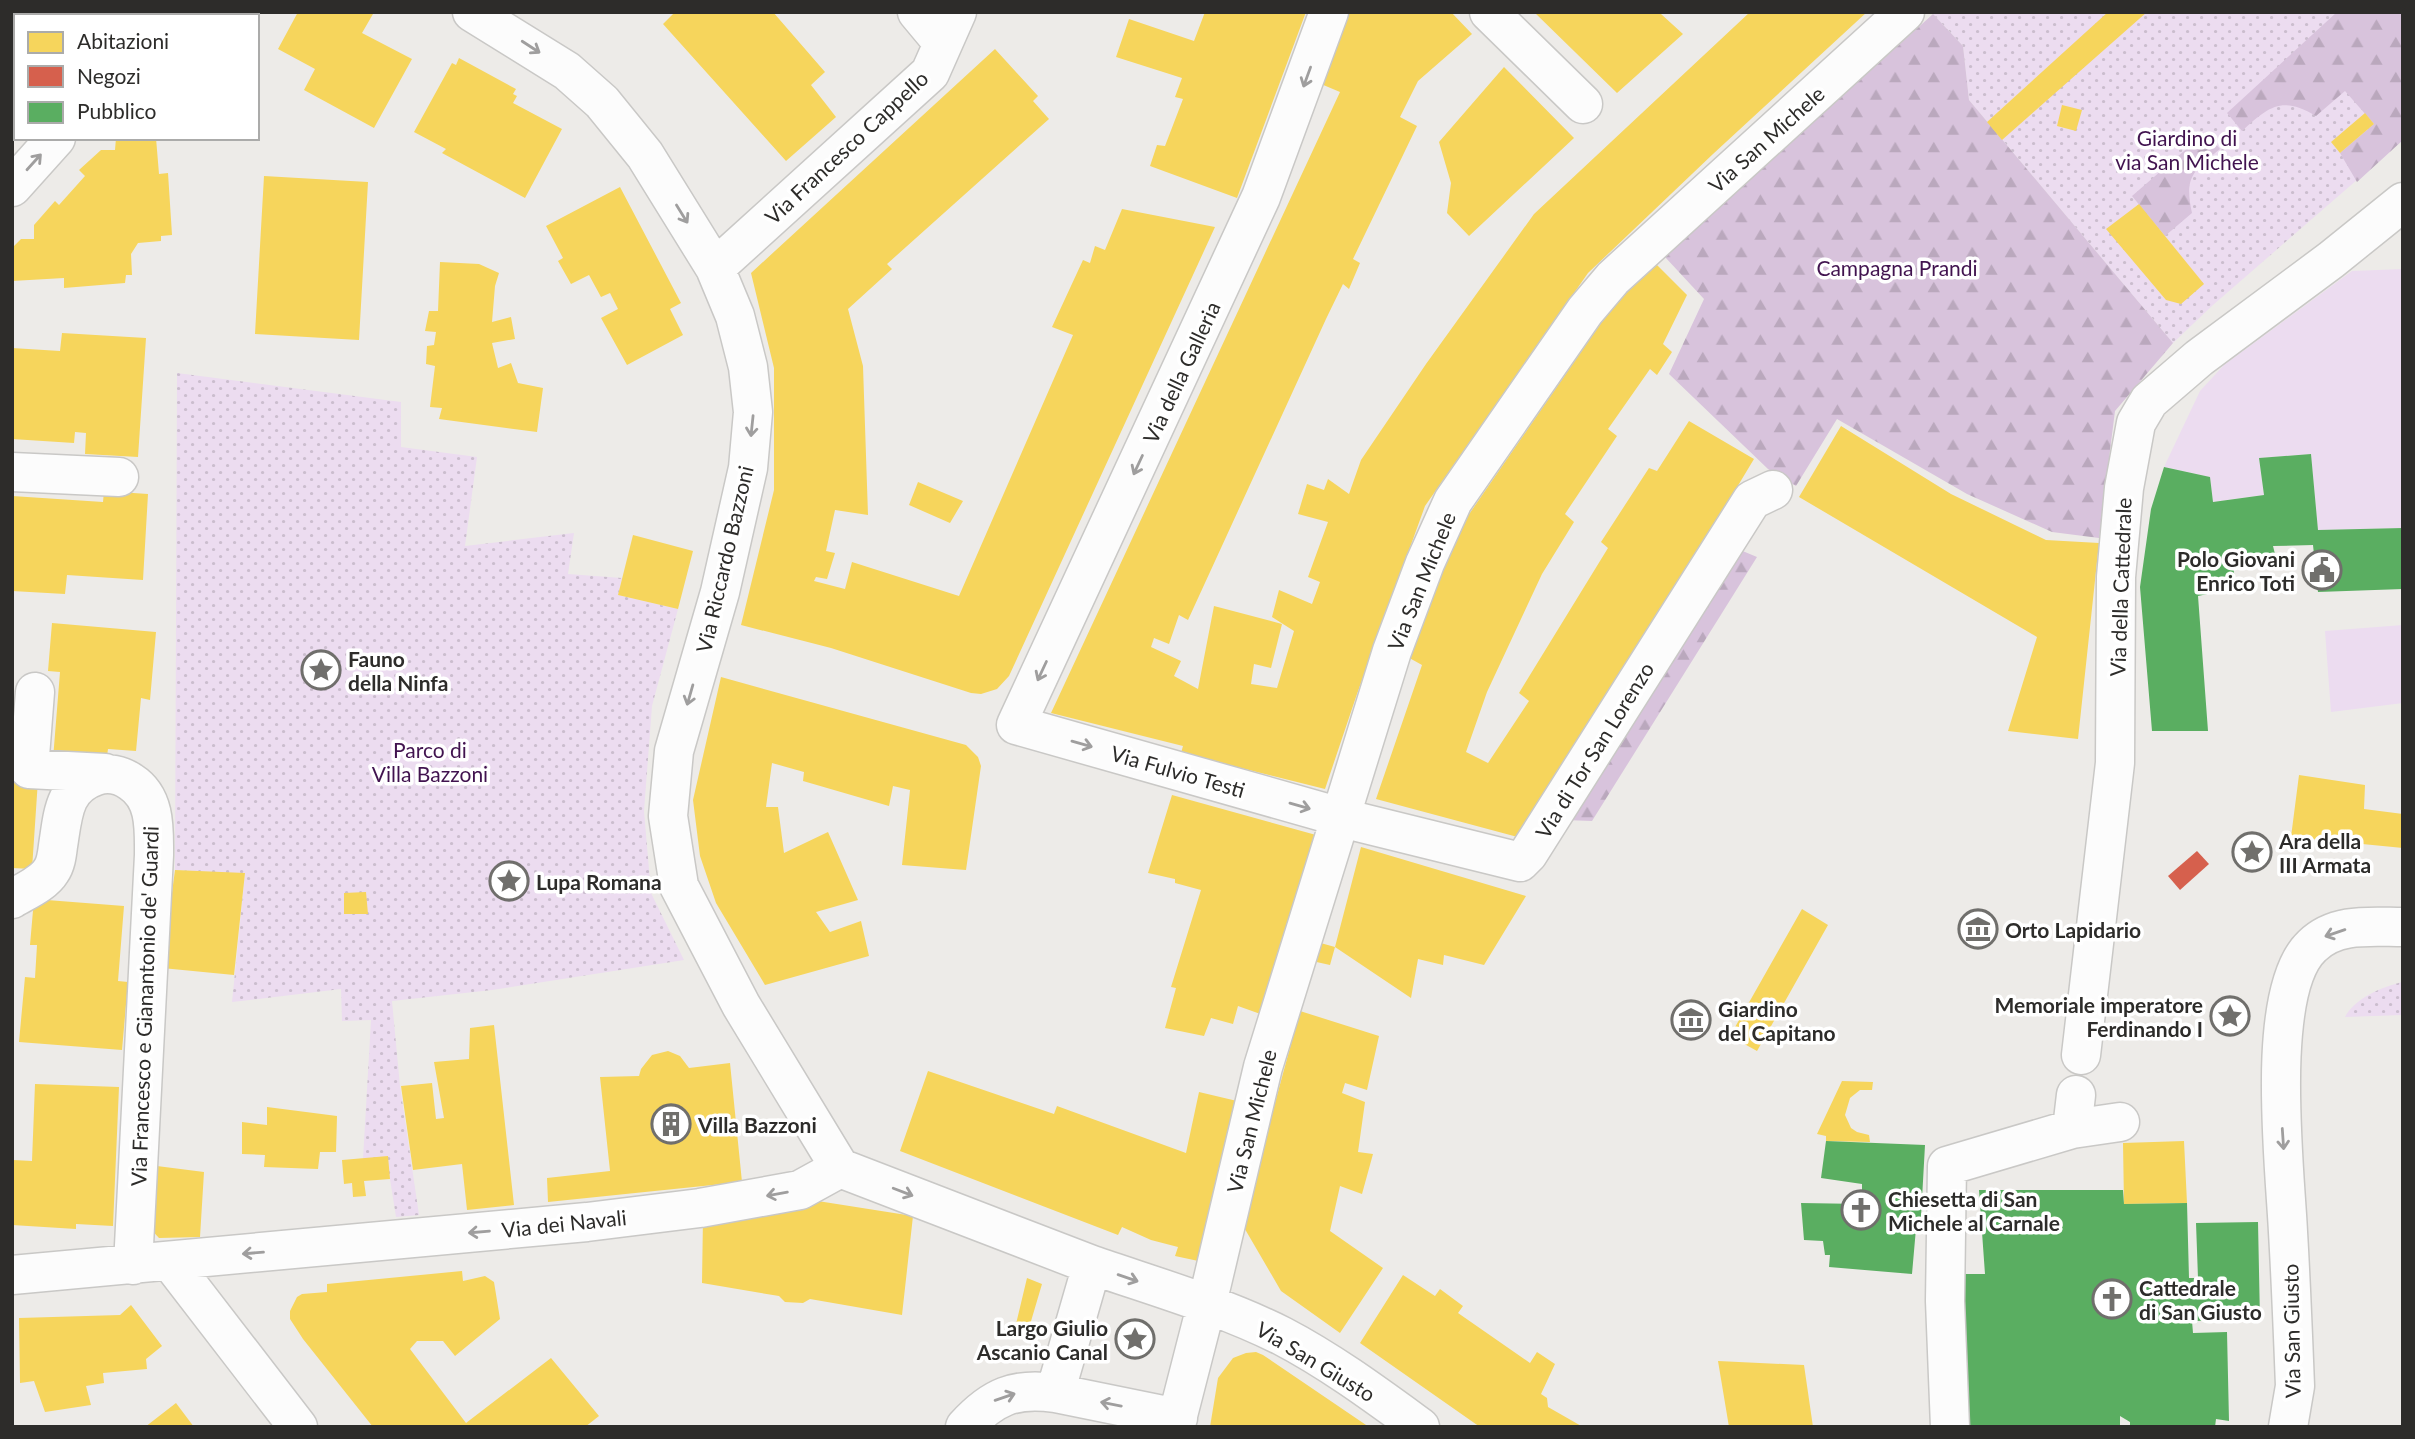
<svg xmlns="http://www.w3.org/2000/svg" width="2415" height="1439" font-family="Lato,sans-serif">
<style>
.grass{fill:url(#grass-dots)}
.forest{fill:url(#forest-firs)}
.garden{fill:#ecdcf0}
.homes{fill:#f6d55c}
.shops{fill:#d6604d}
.public{fill:#5aae61}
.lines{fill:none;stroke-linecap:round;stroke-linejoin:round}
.minor-casing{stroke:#c9c8c6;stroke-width:41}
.minor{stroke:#fcfcfc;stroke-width:38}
.oneway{stroke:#9f9e9e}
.labels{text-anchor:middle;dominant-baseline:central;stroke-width:7;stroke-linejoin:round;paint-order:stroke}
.park-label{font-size:21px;fill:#41134f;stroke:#fff}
.street-label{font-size:21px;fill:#2d2c2a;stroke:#fff}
.poi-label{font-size:21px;font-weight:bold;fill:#2d2c2a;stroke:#fff;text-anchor:start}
</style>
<defs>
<pattern id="grass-dots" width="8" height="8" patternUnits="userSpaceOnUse" patternTransform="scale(1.75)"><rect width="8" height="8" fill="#ecdcf0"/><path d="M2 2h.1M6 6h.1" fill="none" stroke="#cbbdce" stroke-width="1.8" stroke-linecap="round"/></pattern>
<pattern id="forest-firs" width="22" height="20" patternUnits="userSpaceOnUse" patternTransform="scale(1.75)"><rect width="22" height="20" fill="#d8c3dc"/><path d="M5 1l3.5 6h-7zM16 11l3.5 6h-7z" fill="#baa8bd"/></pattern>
</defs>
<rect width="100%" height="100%" fill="#edebe8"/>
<path class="grass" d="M12 12H101L97 16H16V108L12 111Z
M1935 12H2403V140L2213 305 2173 343 1969 100 1963 46 1933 14Z
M177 373 401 402V447L477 457 465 546 574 533 568 574 622 578 618 595 678 609 652 706 644 811 651 893 684 960 492 990 392 1001 400 1086 419 1215 396 1217 390 1179 363 1159 371 1020 342 1021 341 989 232 1002 245 874 175 870Z
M2403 982V1015L2345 1017C2354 999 2383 986 2403 982Z"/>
<path class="forest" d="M2337 12H2403V140L2357 182 2340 153 2374 124 2345 91 2316 116C2282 95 2268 107 2242 131L2227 113Z
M1933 14 1963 46 1969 100 2173 343 2115 411 2099 538 2052 532 1967 494 1837 419 1796 486 1768 469 1669 374 1704 299 1665 257Z
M2206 132 2220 149C2193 171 2184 177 2192 213L2165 236 2132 196Z
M1733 547 1757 557 1592 821 1565 820Z"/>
<path class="garden" d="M2403 269V528L2318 530 2311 454 2259 458 2264 495 2213 502 2210 477 2164 467 2200 391 2224 365 2352 271Z
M2403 625V703L2331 712 2325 631Z"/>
<path class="homes" d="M298 12H370L373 14 362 33 412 59 374 128 304 90 315 69 278 49Z
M675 12H773L825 72 811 85 836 117 786 161 663 24Z
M1205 12H1306L1237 198 1150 166 1157 145 1165 146 1183 99 1175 97 1182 78 1116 57 1129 19 1194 41Z
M1349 12H1451L1472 34 1418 81 1400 117 1417 126 1353 259 1360 263 1349 289 1343 284 1326 319 1188 620 1179 615 1169 644 1154 638 1151 647 1181 661 1174 676 1198 689 1214 606 1282 624 1271 668 1254 664 1251 684 1277 688 1294 631 1272 617 1279 590 1312 604 1320 582 1308 577 1328 522 1298 514 1307 484 1324 490 1328 479 1349 494 1361 460 1426 364 1534 214 1750 12H1867L1713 154 1588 273 1425 506 1357 694 1325 789 1181 753 1183 746 1051 713 1340 92 1321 84Z
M1534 12H1663L1661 14 1683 34 1617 93Z
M2108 12H2147L2002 140 1987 122Z
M995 49 1038 96 1033 101 1049 119 887 264 892 269 848 309 863 366 868 515 835 510 826 551 835 553 827 579 816 577 814 581 845 589 852 562 959 596 1073 335 1052 327 1083 260 1090 263 1095 246 1105 250 1122 209 1215 227 1009 676 997 689 981 694 971 693 831 648 741 625 774 490V368L751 273Z
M459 58 516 89 513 94 517 96 513 103 562 129 525 198 442 153 446 149 414 132 452 63 456 65Z
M1504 67 1574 138 1469 236 1447 213 1451 183 1439 142Z
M2062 105 2082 110 2076 131 2057 126Z
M2365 113 2374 124 2340 153 2331 142Z
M116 138H156L159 174 168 173 172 235 161 236V241L138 243 131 254 132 275H126L125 283 64 288V278L12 281V248L21 239H34V225L55 201 59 205 85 176 79 170 101 150H115Z
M264 176 368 182 359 340 255 334Z
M620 187 681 303 670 309 683 335 627 365 601 318 618 309 610 293 601 297 589 275 571 284 558 261 563 258 546 226Z
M2139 204 2204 284 2181 304 2166 300 2106 229Z
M440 262 479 264 499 273 495 286 492 322 511 317 515 339 492 343 498 368 511 363 518 383 543 388 537 432 439 419 442 408 430 407 435 366 426 364 427 346 434 345 436 332 425 331 429 311H438Z
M1656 264 1687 295 1663 344 1672 352 1657 375 1650 369 1608 429 1617 436 1565 514 1574 522 1542 574 1487 692 1466 752 1488 763 1529 701 1519 693 1608 548 1601 542 1649 468 1657 471 1689 421 1754 459 1525 839 1376 799 1422 665 1404 655 1465 520 1616 301Z
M62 333 146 338 138 457 85 454 86 433 75 432 74 443 12 439V348L60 351Z
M1841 426 1951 494 2046 540 2099 543 2078 739 2008 731 2037 637 1799 497Z
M918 482 963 501 950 523 909 505Z
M104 491 148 494 143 580 67 575 65 594 12 591V496L103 502Z
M633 535 693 551 678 609 618 595Z
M52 623 156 632 150 700 141 698 136 751 108 749 106 763 53 759 60 672 48 671Z
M721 677 966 745 978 757 981 766 966 870 902 865 910 790 893 786 889 806 803 781 804 772 772 763 766 807H778L784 853 828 832 858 900 816 912 830 932 861 921 869 956 765 985 716 903 700 856 693 800Z
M2299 775 2365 785 2364 809 2403 814V848L2291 837Z
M12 778 38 780 32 869 12 868Z
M1172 795 1316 835 1266 1016 1238 1006 1233 1024 1211 1018 1204 1036 1165 1028 1176 988 1171 987 1201 890 1175 883V879L1148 873Z
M1361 847 1526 896 1484 965 1444 955 1443 965 1418 959 1411 998 1335 947Z
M175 870 245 873 234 975 162 968Z
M366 892 368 914H344V893Z
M34 899 124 906 118 981 128 982 122 1050 19 1042 25 977 35 978 37 945H30Z
M1802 909 1828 925 1757 1051 1730 1036Z
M1317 942 1335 947 1330 965 1312 961Z
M1300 1011 1379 1036 1367 1090 1345 1083 1342 1093 1365 1102 1358 1152 1373 1154 1362 1194 1340 1186 1330 1231 1383 1268 1340 1333 1281 1291 1242 1224Z
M494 1025 514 1205 467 1210 462 1164 413 1170 401 1086 432 1083 436 1119 444 1118 434 1062 469 1059 470 1028Z
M668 1051 680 1056 689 1068 730 1063 742 1182 548 1202 547 1178 610 1171 600 1077 639 1076 641 1069 652 1055Z
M928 1071 1054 1114 1057 1106 1186 1153 1199 1092 1237 1101 1203 1262 1175 1256 1178 1247 1151 1240 1122 1227 1118 1235 900 1151Z
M1842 1081 1873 1082 1872 1090H1860L1850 1098 1845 1115 1851 1128 1857 1132 1869 1135 1870 1142 1826 1141V1136L1817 1134Z
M35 1084 119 1087 113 1226 76 1224V1229L12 1225 13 1160 32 1161Z
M267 1107 337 1116 336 1152H320L318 1169 264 1167 265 1155 242 1154V1122L267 1125Z
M2184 1141 2187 1203 2124 1204 2123 1143Z
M388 1156 390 1179 364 1181 366 1196 353 1197 352 1183 344 1184 342 1160Z
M149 1165 204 1172 200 1237 159 1238 146 1224Z
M805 1199 913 1216 902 1315 810 1299 803 1303 785 1302 779 1296 702 1283 703 1217Z
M462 1271 463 1281 485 1276 494 1282 500 1319 455 1356 443 1341H417L410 1349 466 1423 551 1358 599 1416 585 1427H373L303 1339 290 1319V1311L297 1297 302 1294 327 1292V1284Z
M1403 1275 1435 1296 1440 1289 1463 1306 1458 1313 1530 1363 1537 1352 1555 1364 1541 1394 1547 1398 1548 1407 1583 1427H1480L1360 1343Z
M1027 1278 1042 1284 1029 1328 1016 1324Z
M131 1305 162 1346 146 1359 147 1369 103 1373 104 1383 86 1386 91 1405 45 1412 34 1381 20 1383 19 1318 120 1315Z
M1256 1352 1263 1355 1369 1427H1210L1218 1378 1233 1358 1246 1353Z
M1718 1361 1804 1365 1813 1427H1729Z
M176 1403 194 1427H145Z"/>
<path class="shops" d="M2197 851 2209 864 2180 890 2168 876Z"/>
<path class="public" d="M2311 454 2318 530 2403 528V589L2318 592 2313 545 2273 546 2276 558 2233 565 2236 588 2198 596 2208 731H2152L2140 587 2151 509 2164 467 2210 477 2213 502 2264 495 2259 458Z
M1826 1141 1925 1145 1921 1217H1917L1912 1274 1829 1267 1830 1255H1825L1823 1241 1804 1240 1801 1203 1862 1204V1184L1821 1178Z
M1979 1190H2123L2124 1204 2187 1203 2189 1278H2198L2196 1223 2258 1222 2260 1320 2192 1321 2193 1333 2227 1332 2229 1421 2216 1419 2215 1427H2130V1422L2120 1416V1427H1967L1964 1274H1985Z"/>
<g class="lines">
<g class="minor-casing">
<path id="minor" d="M472 12 567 71 602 102 645 155 715 268 735 316 748 367 753 412 748 468 720 592 674 751 668 816 679 886 741 1005 840 1168
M917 12 942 42
M1329 12 1261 197 1016 725 1358 822 1520 862 1528 854 1752 500 1773 490
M1489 12 1583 104
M168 16 170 12
M12 187 56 138
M715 268 930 73 957 12
M12 472 119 477
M35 692 29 769 105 773
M12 899C25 891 43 884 51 871 56 864 57 854 58 846 63 815 63 787 96 776 108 772 121 775 131 782 156 798 154 829 154 855L133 1265
M2081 1055 2115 763 2116 577 2124 488 2136 423 2149 401 2199 358 2331 260 2403 202
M2072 1129 2120 1122
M840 1168 1092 1265
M170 1261 298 1427
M12 1275 587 1222 700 1208 800 1190 840 1168
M1178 1418 1055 1393 1092 1265C1156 1287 1222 1306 1282 1336 1330 1361 1376 1395 1420 1427
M965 1427C992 1397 1015 1387 1055 1393
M1175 1427 1212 1283 1263 1067 1392 651 1425 563 1453 501 1585 311 1613 278 1905 12
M1950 1427 1945 1301 1947 1166 2072 1129 2076 1095
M2288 1427 2295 1386C2293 1335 2291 1283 2288 1232 2285 1168 2264 991 2312 946 2336 922 2372 927 2403 927"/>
</g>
<use href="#minor" class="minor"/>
</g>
<defs><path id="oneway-shaft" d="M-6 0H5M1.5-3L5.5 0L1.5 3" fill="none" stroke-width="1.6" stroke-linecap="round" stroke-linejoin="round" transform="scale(1.75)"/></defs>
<g class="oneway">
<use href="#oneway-shaft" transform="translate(531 47) rotate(33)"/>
<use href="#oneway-shaft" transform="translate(1307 77) rotate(110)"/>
<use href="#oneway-shaft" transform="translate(34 162) rotate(-48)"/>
<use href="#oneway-shaft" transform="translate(682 214) rotate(58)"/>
<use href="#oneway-shaft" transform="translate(752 426) rotate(96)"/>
<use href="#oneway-shaft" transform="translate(1138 465) rotate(115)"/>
<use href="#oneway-shaft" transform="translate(1042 671) rotate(115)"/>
<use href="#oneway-shaft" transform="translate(690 695) rotate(106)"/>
<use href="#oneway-shaft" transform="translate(1082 744) rotate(16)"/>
<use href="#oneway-shaft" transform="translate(1300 806) rotate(16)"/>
<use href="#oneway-shaft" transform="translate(2335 933) rotate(161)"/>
<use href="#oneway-shaft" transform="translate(2283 1139) rotate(86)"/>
<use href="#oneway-shaft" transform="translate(903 1192) rotate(21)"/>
<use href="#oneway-shaft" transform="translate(777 1194) rotate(170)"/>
<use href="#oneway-shaft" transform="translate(479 1232) rotate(175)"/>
<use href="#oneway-shaft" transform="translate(253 1253) rotate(175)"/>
<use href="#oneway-shaft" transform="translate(1128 1278) rotate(19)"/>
<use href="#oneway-shaft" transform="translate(1005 1397) rotate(-19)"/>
<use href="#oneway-shaft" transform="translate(1111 1404) rotate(-169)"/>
</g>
<defs>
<g id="civic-ring" transform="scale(2.0125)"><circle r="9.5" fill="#fff" stroke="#706f6c" stroke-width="1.5"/><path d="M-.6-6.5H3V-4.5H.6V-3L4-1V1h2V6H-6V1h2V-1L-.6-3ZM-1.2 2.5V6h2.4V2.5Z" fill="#706f6c"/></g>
<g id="sight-ring" transform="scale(2.0125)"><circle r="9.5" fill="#fff" stroke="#706f6c" stroke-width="1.5"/><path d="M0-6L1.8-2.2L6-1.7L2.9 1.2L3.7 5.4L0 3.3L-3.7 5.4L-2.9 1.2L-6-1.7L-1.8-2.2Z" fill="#706f6c"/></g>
<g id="museum-ring" transform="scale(2.0125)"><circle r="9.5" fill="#fff" stroke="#706f6c" stroke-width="1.5"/><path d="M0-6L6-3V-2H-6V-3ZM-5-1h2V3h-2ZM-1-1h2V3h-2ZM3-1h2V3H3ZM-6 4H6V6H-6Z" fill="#706f6c"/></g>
<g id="building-ring" transform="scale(2.0125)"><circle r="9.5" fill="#fff" stroke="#706f6c" stroke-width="1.5"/><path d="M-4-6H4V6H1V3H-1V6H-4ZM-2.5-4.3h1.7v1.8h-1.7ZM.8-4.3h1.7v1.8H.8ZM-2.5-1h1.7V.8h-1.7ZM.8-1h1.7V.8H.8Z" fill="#706f6c"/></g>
<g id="church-ring" transform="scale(2.0125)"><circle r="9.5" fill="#fff" stroke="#706f6c" stroke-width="1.5"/><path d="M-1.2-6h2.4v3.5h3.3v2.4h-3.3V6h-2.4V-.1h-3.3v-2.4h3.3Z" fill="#706f6c"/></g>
</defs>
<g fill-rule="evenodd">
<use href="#civic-ring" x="2322" y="570"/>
<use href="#sight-ring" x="321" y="670"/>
<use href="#sight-ring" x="2252" y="852"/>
<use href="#sight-ring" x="509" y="881"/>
<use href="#museum-ring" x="1978" y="929"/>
<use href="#sight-ring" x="2230" y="1016"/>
<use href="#museum-ring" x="1691" y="1020"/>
<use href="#building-ring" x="671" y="1124"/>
<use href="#church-ring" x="1861" y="1210"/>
<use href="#church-ring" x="2112" y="1299"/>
<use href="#sight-ring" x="1135" y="1339"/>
</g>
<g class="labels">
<g class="park-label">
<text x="2187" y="137">Giardino di<tspan x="2187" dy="24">via San Michele</tspan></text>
<text x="1897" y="267">Campagna Prandi</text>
<text x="430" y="749">Parco di<tspan x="430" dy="24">Villa Bazzoni</tspan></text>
</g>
<g class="street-label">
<text transform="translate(1766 139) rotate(-42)">Via San Michele</text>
<text transform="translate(846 147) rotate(-43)">Via Francesco Cappello</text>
<text transform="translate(1181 372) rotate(-65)">Via della Galleria</text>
<text transform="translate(724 559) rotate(-77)">Via Riccardo Bazzoni</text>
<text transform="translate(1421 581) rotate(-68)">Via San Michele</text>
<text transform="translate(2120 587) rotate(-88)">Via della Cattedrale</text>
<text transform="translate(1594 750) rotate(-58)">Via di Tor San Lorenzo</text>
<text transform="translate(1178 771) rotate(16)">Via Fulvio Testi</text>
<text transform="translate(144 1006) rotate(-88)">Via Francesco e Gianantonio de' Guardi</text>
<text transform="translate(1251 1121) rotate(-76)">Via San Michele</text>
<text transform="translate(564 1223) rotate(-6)">Via dei Navali</text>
<text transform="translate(2291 1331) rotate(-91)">Via San Giusto</text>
<text transform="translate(1316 1361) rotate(31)">Via San Giusto</text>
</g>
<g class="poi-label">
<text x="2295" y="558" text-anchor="end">Polo Giovani<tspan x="2295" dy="24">Enrico Toti</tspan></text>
<text x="348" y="658">Fauno<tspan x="348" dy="24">della Ninfa</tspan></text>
<text x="2279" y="840">Ara della<tspan x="2279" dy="24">III Armata</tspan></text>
<text x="536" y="881">Lupa Romana</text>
<text x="2005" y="929">Orto Lapidario</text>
<text x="2203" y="1004" text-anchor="end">Memoriale imperatore<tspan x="2203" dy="24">Ferdinando I</tspan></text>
<text x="1718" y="1008">Giardino<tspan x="1718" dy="24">del Capitano</tspan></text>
<text x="698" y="1124">Villa Bazzoni</text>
<text x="1888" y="1198">Chiesetta di San<tspan x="1888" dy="24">Michele al Carnale</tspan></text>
<text x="2139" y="1287">Cattedrale<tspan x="2139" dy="24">di San Giusto</tspan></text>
<text x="1108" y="1327" text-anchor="end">Largo Giulio<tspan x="1108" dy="24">Ascanio Canal</tspan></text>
</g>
</g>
<rect width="2415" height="1439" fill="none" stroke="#2d2c2a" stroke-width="28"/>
<rect x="14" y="14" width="245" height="126" fill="#ffffff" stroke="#ababaa" stroke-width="2"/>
<rect x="28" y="32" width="35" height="21" fill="#f6d55c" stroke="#ababaa" stroke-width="2"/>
<text x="77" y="49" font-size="21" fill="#2d2c2a">Abitazioni</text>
<rect x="28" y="66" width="35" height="21" fill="#d6604d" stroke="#ababaa" stroke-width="2"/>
<text x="77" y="84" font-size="21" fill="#2d2c2a">Negozi</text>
<rect x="28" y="102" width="35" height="21" fill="#5aae61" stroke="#ababaa" stroke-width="2"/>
<text x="77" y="119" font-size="21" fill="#2d2c2a">Pubblico</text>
</svg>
